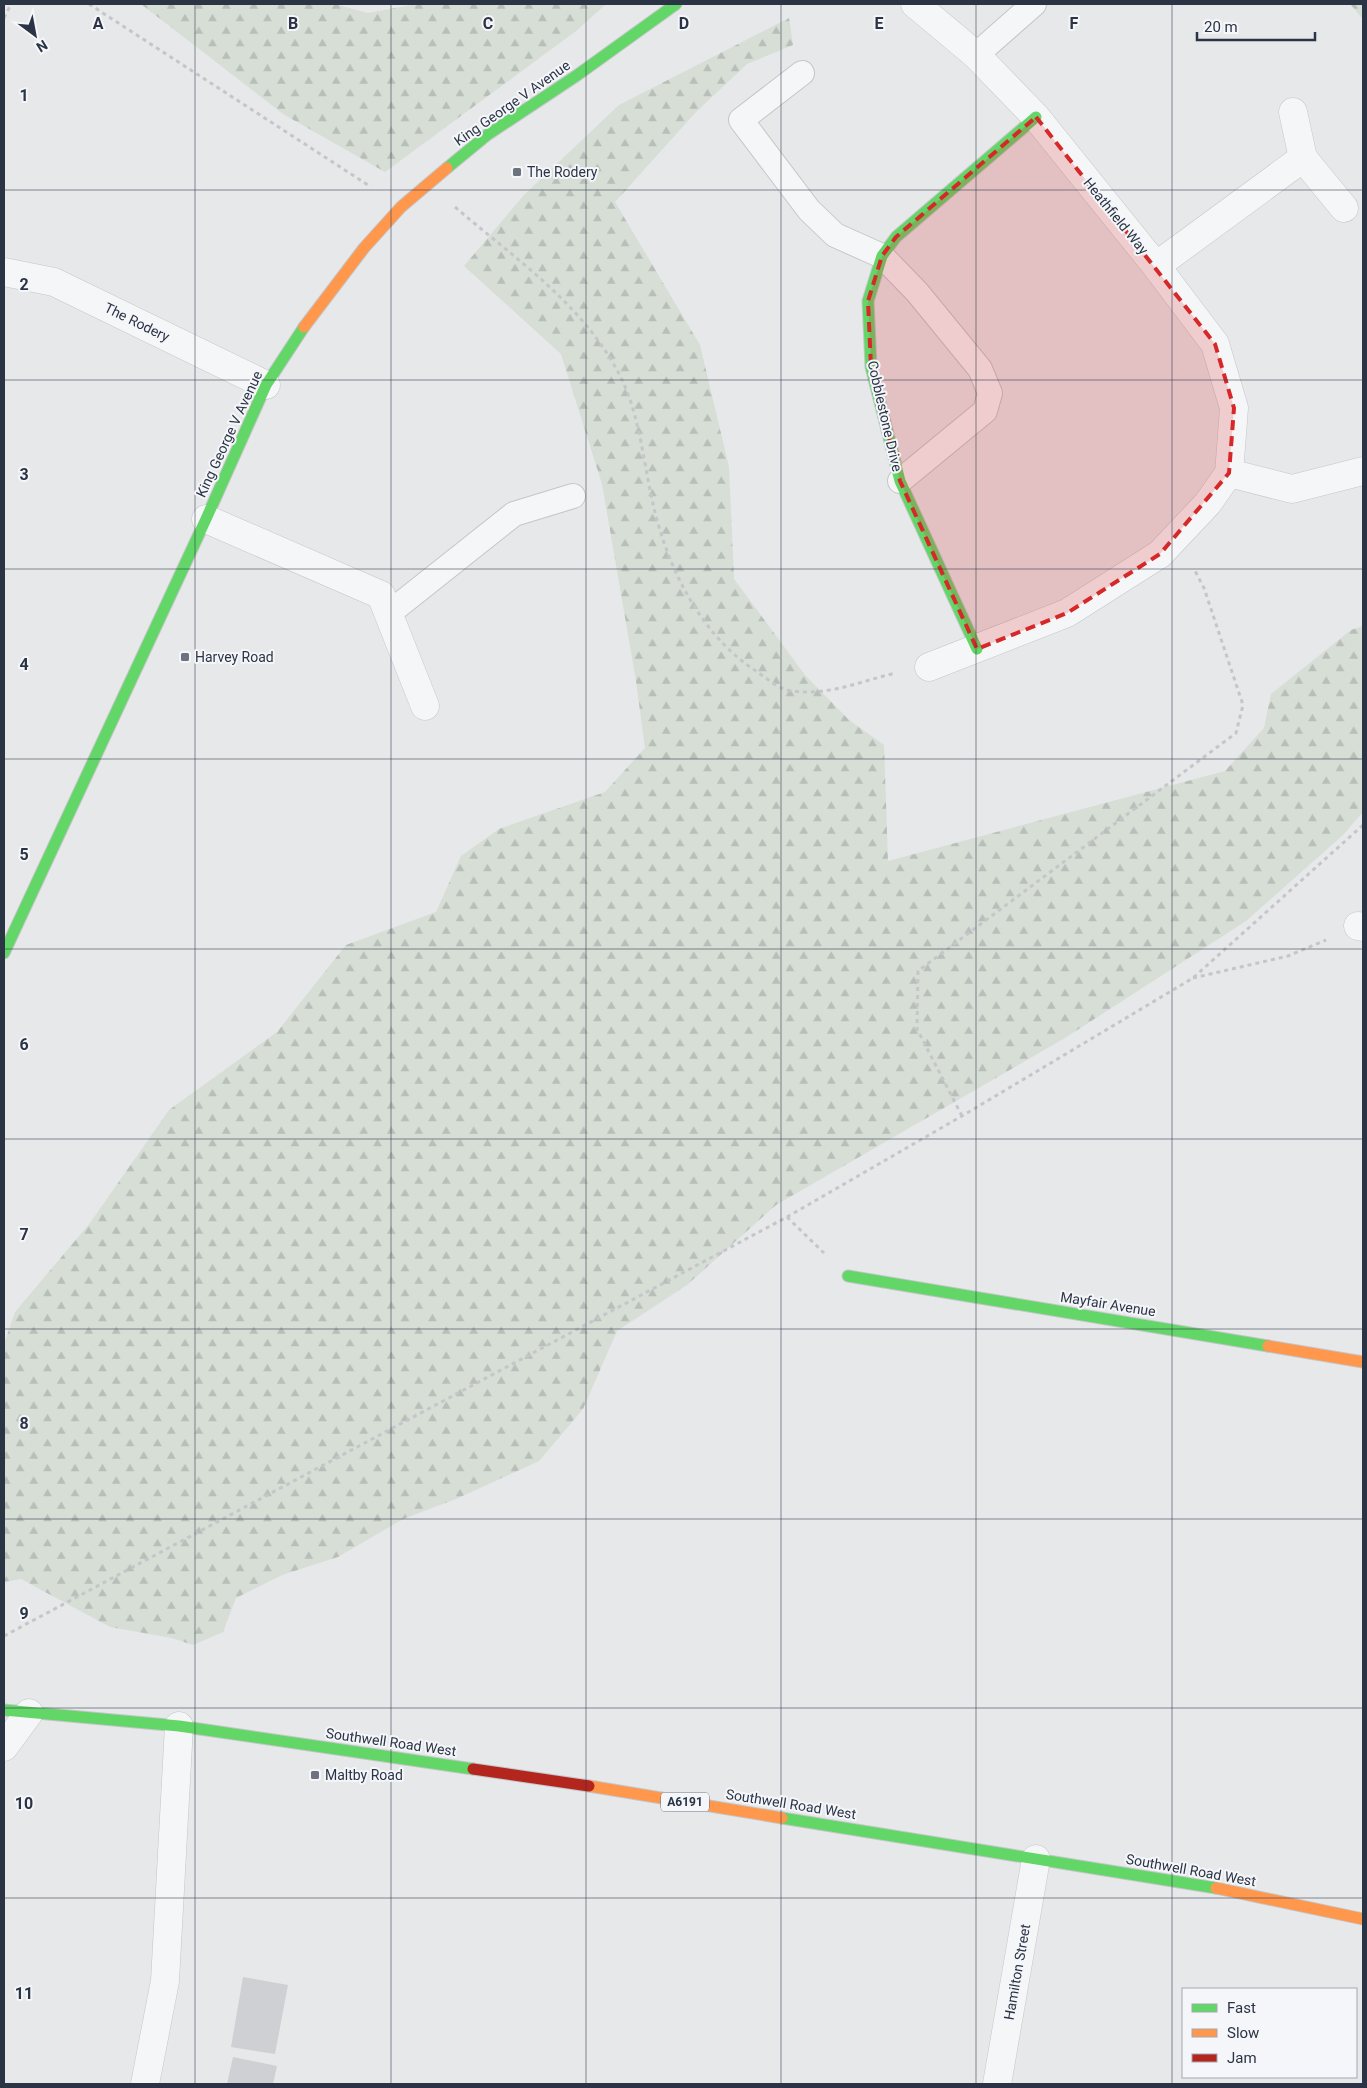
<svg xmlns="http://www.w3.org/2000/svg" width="1367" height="2088" font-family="Roboto,sans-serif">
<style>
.forest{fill:url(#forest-firs)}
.building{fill:#ced0d3}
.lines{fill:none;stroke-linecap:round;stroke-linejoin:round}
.lane-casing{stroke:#c4c6c8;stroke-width:26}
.street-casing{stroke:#c4c6c8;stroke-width:29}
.fast-casing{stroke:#c4c6c8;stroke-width:13}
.slow-casing{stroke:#c4c6c8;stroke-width:13}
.jam-casing{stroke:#c4c6c8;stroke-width:13}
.path{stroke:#c5c6ca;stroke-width:3;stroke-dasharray:4 4;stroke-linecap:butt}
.lane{stroke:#f5f6f7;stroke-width:24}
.street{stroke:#f5f6f7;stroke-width:28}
.fast{stroke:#63d668;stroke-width:11}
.slow{stroke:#ff974d;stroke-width:11}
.jam{stroke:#b3261e;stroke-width:11}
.marked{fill:#d62828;fill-opacity:0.2;stroke:#d62828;stroke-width:4;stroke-dasharray:10 6;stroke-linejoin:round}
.grid{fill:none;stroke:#2b3445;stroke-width:1;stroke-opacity:0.55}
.poi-dot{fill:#6c737f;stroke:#f4f6f9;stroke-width:2}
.labels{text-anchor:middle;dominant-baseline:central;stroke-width:4;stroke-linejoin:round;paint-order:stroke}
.shield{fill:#f4f6f9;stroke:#676e7b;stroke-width:1}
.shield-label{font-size:12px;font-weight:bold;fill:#2b3445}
.street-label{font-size:14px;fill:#2b3445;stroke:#f4f6f9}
.poi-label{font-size:14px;fill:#2b3445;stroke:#f4f6f9;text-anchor:start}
.grid-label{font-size:16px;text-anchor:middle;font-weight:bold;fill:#2b3445;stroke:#f4f6f9;stroke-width:4;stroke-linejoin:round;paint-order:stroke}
</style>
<defs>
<pattern id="forest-firs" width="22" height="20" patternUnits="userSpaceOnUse" patternTransform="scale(1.25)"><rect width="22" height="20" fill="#d6ded6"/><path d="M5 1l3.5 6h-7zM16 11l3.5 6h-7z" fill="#b8bfb9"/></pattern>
</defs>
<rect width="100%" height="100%" fill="#e6e8ea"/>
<path class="forest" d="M141 4H334L368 13 417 4H606L576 31 385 172 283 114Z
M1350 4H1363V19Z
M789 18 793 45 747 64 696 112 615 202 700 345 729 467 734 579 805 675 849 720 884 745 888 861 1225 771 1264 728 1271 694 1351 630 1363 626V812L1343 835 1246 921 1065 1038 776 1205 687 1285 617 1331 583 1409 539 1461 456 1499 403 1519 338 1557 282 1575 236 1598 223 1632 193 1645 172 1638 110 1627 21 1579 4 1582V1344L15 1312 90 1223 169 1110 277 1032 346 945 436 912 461 856 499 829 605 792 645 748 636 681 602 484 561 354 464 266 524 195 619 105Z"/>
<path class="building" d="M243 1977 288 1985 275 2054 231 2047Z
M233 2057 277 2066 273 2084H227Z"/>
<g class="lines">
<g class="lane-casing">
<path id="lane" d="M976 55 1034 4
M802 73 741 120 809 210 835 235 882 256 917 292 980 369 990 393 985 411 900 481
M388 614 514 514 573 496"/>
</g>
<g class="street-casing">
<path id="street" d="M915 4 976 55 1036 117 1156 266 1215 344 1234 408 1229 473
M1293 112 1303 158 1344 208
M1156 266 1303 158
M4 272 54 282 266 385
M1229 473 1292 489 1363 471
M206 519 381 595 425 706
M929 667 1067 613 1160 554 1208 503 1229 473
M1358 926 1363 927
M4 1747 29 1713
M145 2084 165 1981 179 1726
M997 2084 1036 1859"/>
</g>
<g class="fast-casing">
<path id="fast" d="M447 168 487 135 576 76 676 4
M977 649 900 481 871 367 868 301 882 256 896 237 1036 117
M4 953 206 519 266 385 304 327
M848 1276 1268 1346
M4 1710 179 1726 473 1769
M782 1818 1216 1888"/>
</g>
<g class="slow-casing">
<path id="slow" d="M304 327 364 248 401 207 447 168
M1268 1346 1363 1362
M589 1786 782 1818
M1216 1888 1363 1919"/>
</g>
<g class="jam-casing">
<path id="jam" d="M473 1769 589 1786"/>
</g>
<path class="path" d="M89 4 371 187
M4 18 11 4
M455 207C513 257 579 301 617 370 640 411 643 463 654 508 668 568 700 633 753 669 764 676 779 690 792 691 830 696 860 681 896 673
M1193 978 1288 956 1326 940
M962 1116 917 1029 918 971 1236 733 1243 705 1204 588 1194 569
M787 1217 824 1253
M4 1636 787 1217 962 1116 1193 978 1363 825"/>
<use href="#lane" class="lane"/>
<use href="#street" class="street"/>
<use href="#fast" class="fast"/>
<use href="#slow" class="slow"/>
<use href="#jam" class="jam"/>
</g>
<path class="marked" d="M1036 117 1215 344 1234 408 1229 473 1160 554 1067 613 977 649 900 481 871 367 868 301 882 256 896 237Z"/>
<path class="grid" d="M195 4V2084M391 4V2084M586 4V2084M781 4V2084M976 4V2084M1172 4V2084M4 190H1363M4 380H1363M4 569H1363M4 759H1363M4 949H1363M4 1139H1363M4 1329H1363M4 1519H1363M4 1708H1363M4 1898H1363"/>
<g class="poi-dot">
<rect x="512" y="167" width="10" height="10" rx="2.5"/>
<rect x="180" y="652" width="10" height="10" rx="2.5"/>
<rect x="310" y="1770" width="10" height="10" rx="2.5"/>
</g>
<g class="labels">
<rect class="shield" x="661" y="1792.5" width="48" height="19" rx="4"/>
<g class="shield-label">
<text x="685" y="1802">A6191</text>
</g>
<g class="street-label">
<text transform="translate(512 103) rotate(-35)">King George V Avenue</text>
<text transform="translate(1116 216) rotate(51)">Heathfield Way</text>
<text transform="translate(137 322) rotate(26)">The Rodery</text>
<text transform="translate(885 416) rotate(77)">Cobblestone Drive</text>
<text transform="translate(229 434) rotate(-65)">King George V Avenue</text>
<text transform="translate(1108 1304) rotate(9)">Mayfair Avenue</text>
<text transform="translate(391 1742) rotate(8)">Southwell Road West</text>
<text transform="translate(791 1804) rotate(9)">Southwell Road West</text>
<text transform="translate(1191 1870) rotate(10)">Southwell Road West</text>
<text transform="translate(1017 1972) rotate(-80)">Hamilton Street</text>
</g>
<g class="poi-label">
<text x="527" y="172">The Rodery</text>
<text x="195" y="657">Harvey Road</text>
<text x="325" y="1775">Maltby Road</text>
</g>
</g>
<g class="grid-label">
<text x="98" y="29">A</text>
<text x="293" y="29">B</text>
<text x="488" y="29">C</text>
<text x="684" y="29">D</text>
<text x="879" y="29">E</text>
<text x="1074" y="29">F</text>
<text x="24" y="101">1</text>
<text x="24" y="290">2</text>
<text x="24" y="480">3</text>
<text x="24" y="670">4</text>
<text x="24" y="860">5</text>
<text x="24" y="1050">6</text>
<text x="24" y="1240">7</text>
<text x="24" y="1429">8</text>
<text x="24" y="1619">9</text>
<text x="24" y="1809">10</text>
<text x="24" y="1999">11</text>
</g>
<rect width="1367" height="2088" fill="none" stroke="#2b3445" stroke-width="10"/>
<rect x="1182" y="1988" width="175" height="90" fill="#f4f6f9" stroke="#a4a8b1"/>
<rect x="1192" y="2004" width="25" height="8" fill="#63d668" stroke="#a4a8b1"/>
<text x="1227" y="2013" font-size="15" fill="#2b3445">Fast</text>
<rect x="1192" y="2029" width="25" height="8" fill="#ff974d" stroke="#a4a8b1"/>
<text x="1227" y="2038" font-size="15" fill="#2b3445">Slow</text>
<rect x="1192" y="2054" width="25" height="8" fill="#b3261e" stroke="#a4a8b1"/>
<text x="1227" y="2063" font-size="15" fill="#2b3445">Jam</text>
<g transform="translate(35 35) rotate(148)" stroke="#f4f6f9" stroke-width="4" paint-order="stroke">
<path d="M0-4L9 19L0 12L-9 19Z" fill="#2b3445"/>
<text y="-8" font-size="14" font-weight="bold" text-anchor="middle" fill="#2b3445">N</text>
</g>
<path d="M1197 32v8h118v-8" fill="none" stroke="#2b3445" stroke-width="2.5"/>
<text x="1204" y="32" font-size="15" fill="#2b3445" stroke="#f4f6f9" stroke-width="4" paint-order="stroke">20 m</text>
</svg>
